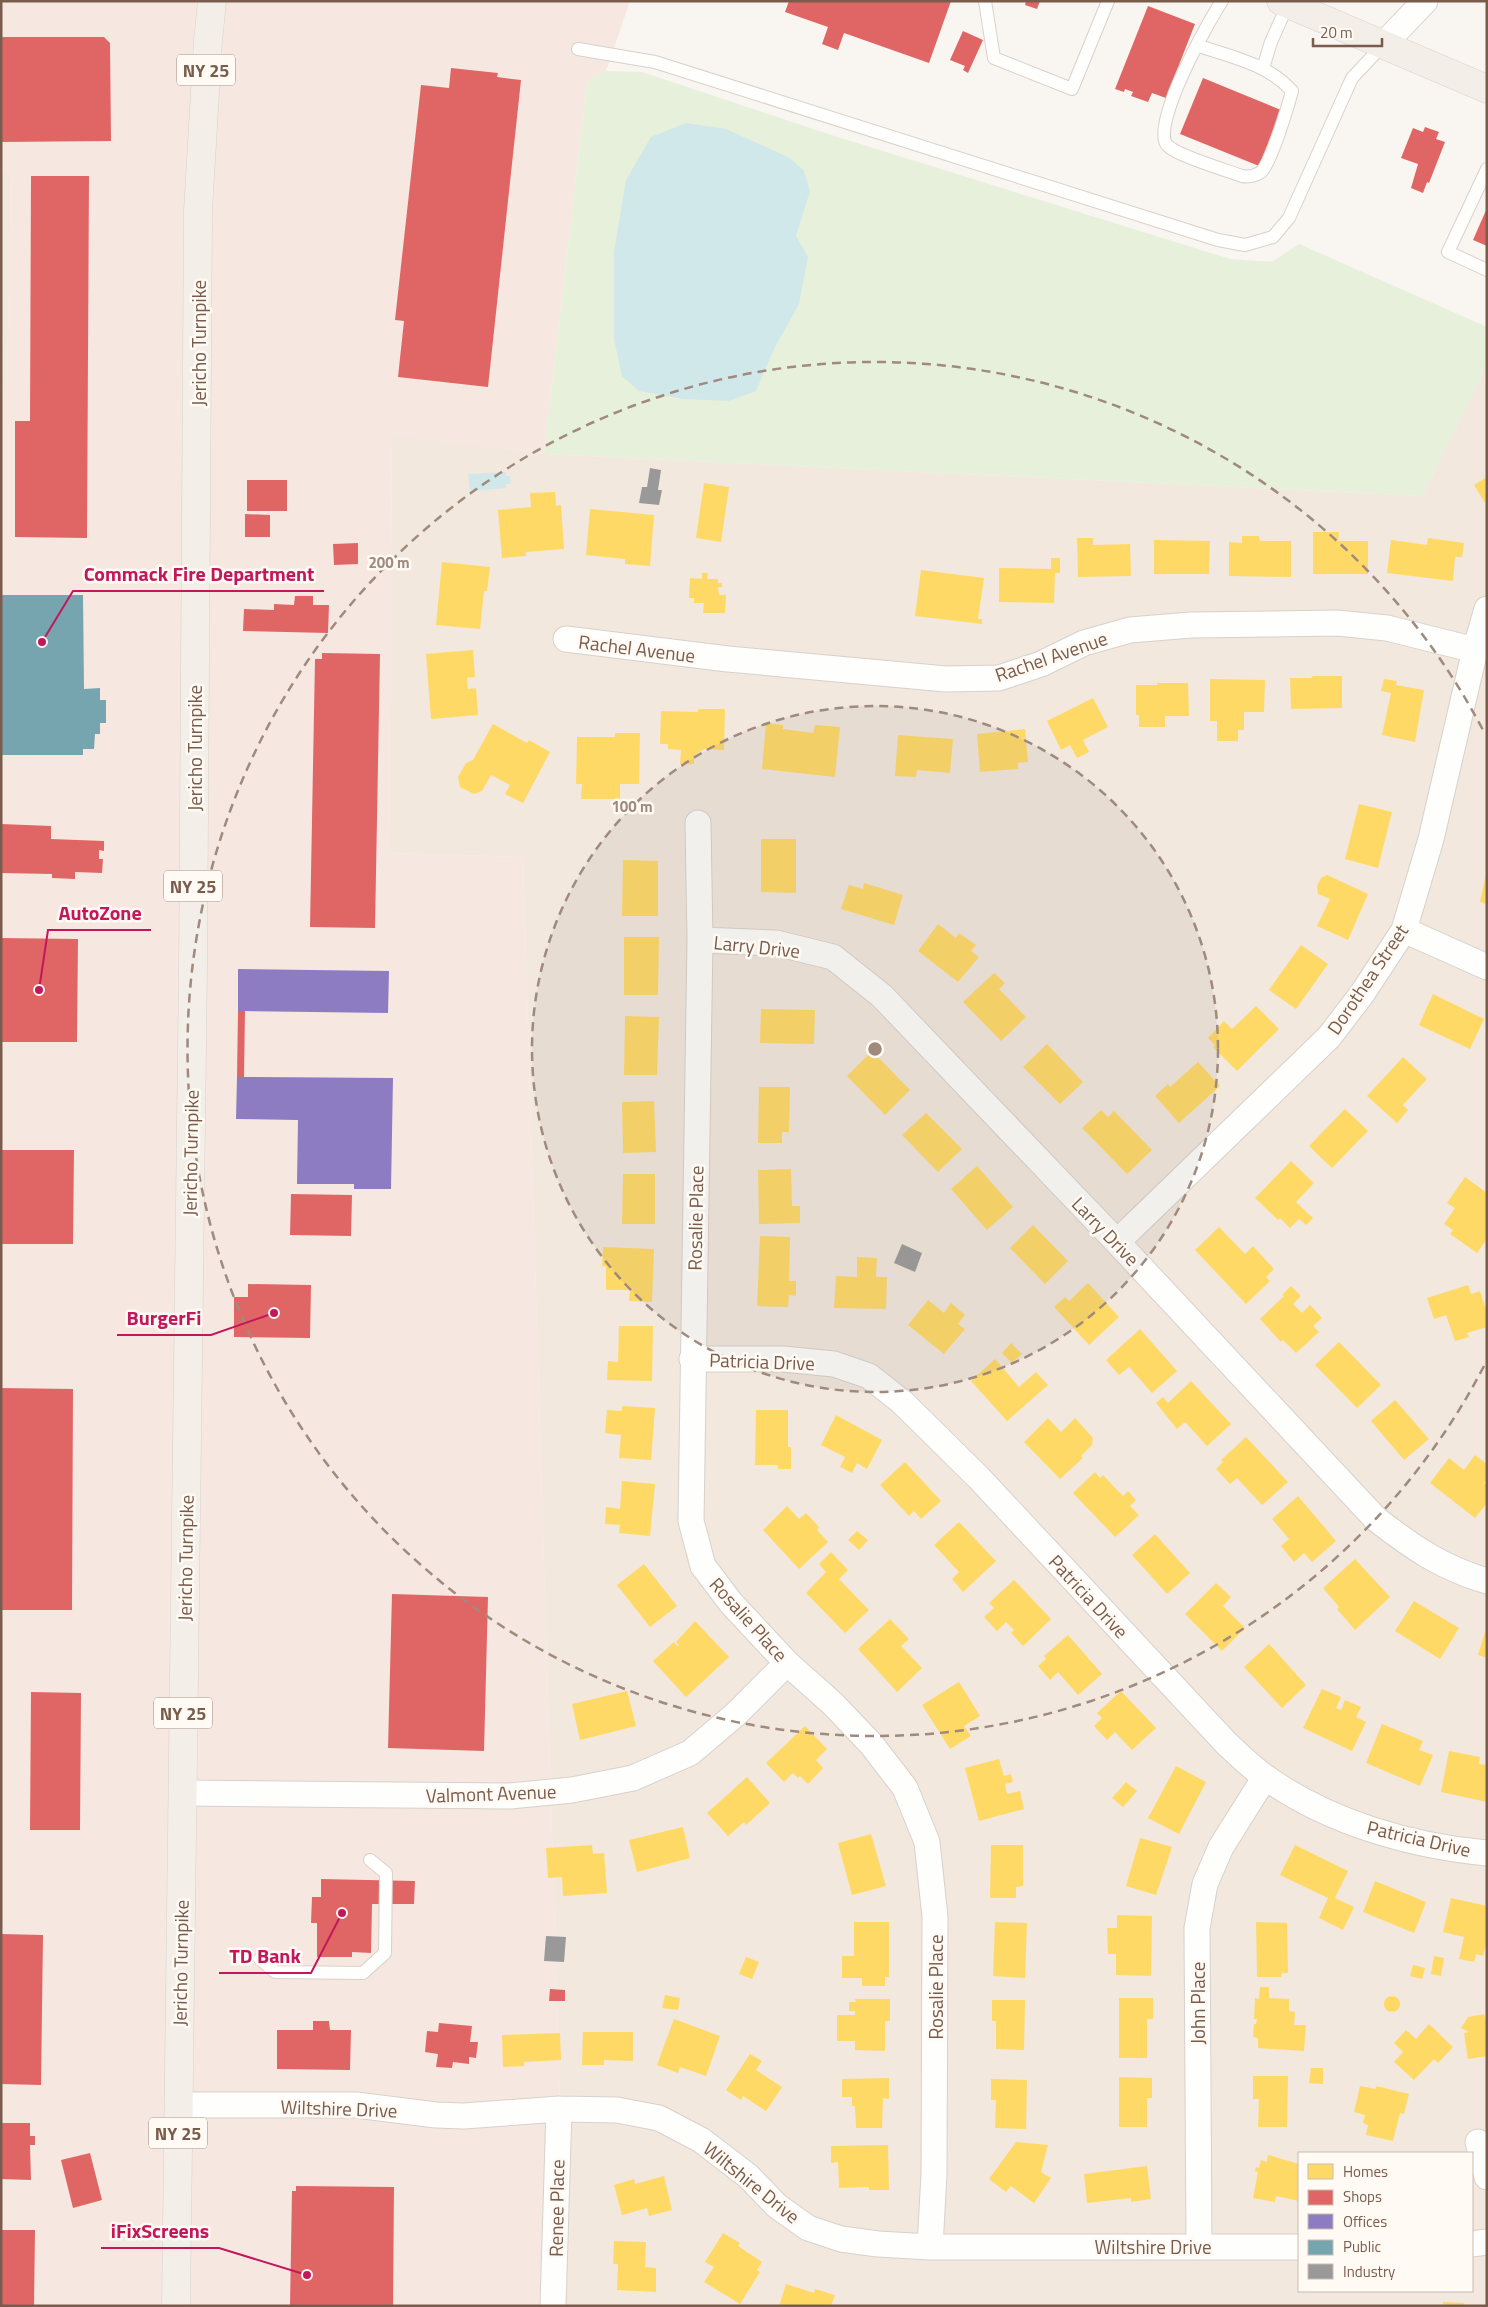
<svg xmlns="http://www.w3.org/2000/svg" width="1488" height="2307" font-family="'Titillium Web',sans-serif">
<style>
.residential{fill:#f2e8de;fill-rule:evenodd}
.commercial{fill:#f6e8e1}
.green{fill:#e7f0db}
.water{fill:#d0e8ea}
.homes{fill:#ffd966}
.shops{fill:#e06666}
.offices{fill:#8e7cc3}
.public{fill:#76a5af}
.industry{fill:#999}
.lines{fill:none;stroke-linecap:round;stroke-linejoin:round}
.lane-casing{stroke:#d7d1cb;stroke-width:14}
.street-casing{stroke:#d7d1cb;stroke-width:27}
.primary-casing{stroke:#dad1cc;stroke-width:29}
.lane{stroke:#fefefd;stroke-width:12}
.street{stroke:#fefefd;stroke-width:25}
.primary{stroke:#f3eee8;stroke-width:28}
.ring{fill:none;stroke:#9f8a7d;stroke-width:2.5;stroke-dasharray:9 6}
.labels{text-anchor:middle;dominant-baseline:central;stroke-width:5;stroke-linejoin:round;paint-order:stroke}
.shield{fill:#fffaf3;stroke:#a28b7f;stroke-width:1}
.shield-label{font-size:18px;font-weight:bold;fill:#7a5c4d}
.street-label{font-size:19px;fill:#7a5c4d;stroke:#fffaf3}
.centre{fill:#9f8a7d;stroke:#fffaf3;stroke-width:2.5}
.ring-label{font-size:15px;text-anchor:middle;font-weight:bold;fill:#9f8a7d;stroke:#fffaf3;stroke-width:5;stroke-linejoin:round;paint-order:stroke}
.leader{fill:none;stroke:#c2185b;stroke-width:2}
.callout-dot{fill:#c2185b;stroke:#fffaf3;stroke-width:2}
.callout-label{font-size:20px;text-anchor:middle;font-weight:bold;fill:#c2185b;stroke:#fffaf3;stroke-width:5;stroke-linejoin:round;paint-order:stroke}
</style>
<rect width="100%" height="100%" fill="#f9f5f0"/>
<path class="residential" d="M1 172H11L7 387H1Z
M1487 365V2306H566L523 857 389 853 392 434 544 454 1422 496ZM1299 2153H1472V2291H1299Z"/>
<path class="commercial" d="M1 1H630L606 71 587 82 544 454 392 435 389 853 523 857 566 2306H1V387L7 386 11 172H1Z"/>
<path class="green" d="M606 71 642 72 825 133 1230 259 1272 262 1299 244 1487 327V365L1422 496 544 454 587 82Z"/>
<path class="water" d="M686 123 726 129 790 158 804 171 810 191 796 236 808 257 799 304 774 349 756 391 729 401 683 399 639 391 622 376 614 339V252L626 180 651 137Z
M506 472V476H510L511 484H506V488L470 491 468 474Z"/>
<path class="homes" d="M1487 477V506L1474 485Z
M704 483 729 487 721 542 696 538Z
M555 492 556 506 561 505 564 549 526 552V556L502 558 498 510 531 507 530 493Z
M590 509 654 515 650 566 625 564V559L586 555Z
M1313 532H1339L1338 541H1368V574H1313Z
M1242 536H1259L1260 541H1291V577L1229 576V542L1242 543Z
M1077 538H1093V545L1130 544 1131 576 1078 577Z
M1428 538 1464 543 1462 557H1455L1453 581 1387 573 1391 540 1427 545Z
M1154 540 1210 541 1209 574H1154Z
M1051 558H1060V573H1055L1054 603 999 602V568L1051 569Z
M442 562 490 567 487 591H484L480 629 436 625Z
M921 570 984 578 978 619H982V624L915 616Z
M702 573H708L707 579H718V583H722V587H718L719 595H726L725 613H703L704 603H694V598H689L690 578 702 579Z
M473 650 475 677 467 678 468 689 476 688 478 715 431 719 426 654Z
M1313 676H1342V708L1291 709 1290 678H1311Z
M1210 679 1265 680 1264 712H1244V730H1238V741H1217V721H1210Z
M1384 679 1397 681 1396 685 1424 690 1415 742 1382 735 1391 693 1381 691Z
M1157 683H1188L1189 716H1165V727H1139V715H1136V685H1157Z
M1093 698 1108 727 1083 740 1089 752 1077 758 1070 745 1061 750 1047 721Z
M698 709H725L724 750 704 749 694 756V764H680L681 750 668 749V744H660L661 711 698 712Z
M766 723 783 725V729L813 733 815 725 840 727 835 777 762 769Z
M493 724 527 743 529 740 550 752 523 803 505 794 510 785 491 775 482 791 474 794 460 787 458 777 466 763 473 760Z
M1025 729 1028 762 1018 763V769L980 772 977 734Z
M615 733H640L639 784H620V799H581L582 784H576L577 737H615Z
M898 735 953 739 950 773 917 770 916 777 895 776Z
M1359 804 1392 812 1378 868 1345 859Z
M761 839H796V893L761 892Z
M623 860 658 861V916H622Z
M1486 874H1487V904L1480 902Z
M1327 875 1368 894 1348 940 1317 926 1330 899 1318 894 1317 886 1321 878Z
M864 883 903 895 894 925 841 909 849 885 863 889Z
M938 924 956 938 959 933 976 945 971 951 979 957 958 982 918 951Z
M624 937H659L658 995H624Z
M1301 945 1328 964 1296 1009 1269 990Z
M994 973 1005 983 999 989 1026 1017 1001 1041 963 1002Z
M1433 994 1484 1019 1470 1049 1419 1025Z
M1256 1006 1279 1029 1237 1071 1213 1047 1215 1045 1208 1038 1224 1021 1232 1029Z
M761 1009 815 1010 814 1044 760 1043Z
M625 1016 659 1017 657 1075H624Z
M1047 1044 1083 1082 1060 1104 1023 1067Z
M872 1051 910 1090 885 1115 847 1076Z
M1403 1057 1427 1079 1403 1105 1408 1110 1397 1123 1367 1096Z
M1198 1062 1220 1086 1179 1123 1155 1096 1168 1084 1170 1087Z
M759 1087H790L789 1132H782V1143H758Z
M654 1101 656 1152 623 1153 622 1102Z
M1345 1109 1368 1131 1332 1168 1309 1146Z
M1101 1110 1108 1117 1114 1111 1152 1150 1127 1174 1082 1128Z
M926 1113 962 1149 938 1172 902 1135Z
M1291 1161 1314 1183 1296 1202 1313 1218 1306 1225 1299 1219 1290 1228 1280 1218 1278 1220 1255 1198Z
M977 1166 1013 1207 987 1230 951 1189Z
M791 1169 792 1206H800V1223L759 1224 758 1170Z
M623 1174H655V1224H622Z
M1465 1177 1487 1193V1239L1477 1253 1450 1234 1453 1230 1444 1224 1455 1208 1447 1203Z
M1033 1225 1068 1261 1045 1284 1010 1248Z
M1219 1227 1245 1254 1253 1246 1274 1269 1266 1277 1270 1281 1246 1304 1195 1250Z
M760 1236 790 1237 789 1281H796V1296L789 1295 788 1307 757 1306Z
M603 1247 654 1249 652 1302 629 1301 630 1290H606V1266H602Z
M857 1257 877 1258 876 1277H887L886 1309 834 1308 836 1276 857 1277Z
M1088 1283 1119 1317 1089 1345 1054 1307 1065 1297 1069 1301Z
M1468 1285 1471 1294 1480 1291 1487 1313V1327L1467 1333 1469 1337 1455 1341 1446 1315 1434 1319 1427 1298Z
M1291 1286 1301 1296 1293 1304 1302 1313 1310 1305 1322 1318 1313 1326 1319 1332 1296 1353 1283 1340 1281 1342 1260 1319 1284 1296 1282 1295Z
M928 1300 944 1313 951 1303 965 1315 958 1324 965 1329 944 1354 908 1325Z
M619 1326H653L652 1381 607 1380 608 1361 618 1362Z
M1140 1329 1177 1371 1152 1393 1129 1367 1119 1375 1106 1360Z
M1339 1342 1381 1385 1357 1408 1315 1365Z
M1011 1343 1022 1354 1012 1363 1002 1353Z
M995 1359 1019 1387 1036 1372 1048 1385 1007 1421 971 1381Z
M1191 1381 1231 1424 1207 1446 1185 1422 1177 1429 1156 1403 1163 1397 1168 1403Z
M1395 1400 1429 1439 1404 1460 1371 1421Z
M622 1406 655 1408 651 1460 619 1458 621 1435 605 1433 607 1410 622 1411Z
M756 1410H788V1447H791V1469H778V1465H755Z
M836 1415 882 1440 867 1469 857 1463 852 1473 840 1467 845 1457 821 1445Z
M1048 1418 1061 1432 1075 1418 1093 1438 1092 1445 1081 1456 1083 1458 1060 1479 1024 1442Z
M1246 1437 1288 1482 1262 1505 1237 1478 1230 1484 1216 1469 1223 1462 1221 1460Z
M1475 1455 1487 1464V1479L1484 1483 1487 1485V1503L1475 1518 1430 1483 1449 1458 1464 1470Z
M905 1462 941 1501 921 1519 914 1511 909 1516 880 1485Z
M1095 1472 1100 1478 1103 1475 1123 1496 1128 1491 1136 1500 1130 1506 1139 1515 1115 1537 1073 1493Z
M622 1481 655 1484 650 1536 619 1533 620 1525 605 1524 606 1507 620 1509Z
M1298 1496 1336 1541 1312 1562 1304 1553 1294 1562 1281 1546 1289 1539 1272 1519Z
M787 1506 799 1519 806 1513 819 1527 817 1530 828 1542 799 1569 763 1530Z
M959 1522 996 1561 963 1592 952 1579 959 1572 934 1545Z
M857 1531 868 1540 859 1550 848 1540Z
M1155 1534 1190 1573 1167 1594 1132 1555Z
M831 1552 848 1570 839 1579 869 1610 845 1633 806 1593 826 1572 819 1564Z
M1355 1559 1390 1597 1355 1630 1337 1609 1339 1607 1323 1588Z
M644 1564 677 1606 650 1627 617 1585Z
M1014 1580 1051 1619 1023 1646 1011 1633 1014 1630 1006 1622 997 1631 984 1617 994 1608 989 1603Z
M1216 1583 1231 1597 1223 1606 1245 1628 1222 1651 1185 1614Z
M1414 1601 1459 1628 1440 1659 1395 1631Z
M890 1619 909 1639 901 1646 922 1668 897 1692 858 1649Z
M695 1621 729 1657 686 1697 653 1661 674 1642 677 1646 679 1645 676 1642Z
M1485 1632 1487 1633V1658L1478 1655Z
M1068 1635 1102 1674 1078 1695 1058 1672 1050 1680 1038 1666 1046 1659 1044 1656Z
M1269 1644 1306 1685 1282 1708 1244 1667Z
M959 1682 980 1716 964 1726 971 1736 950 1749 922 1705Z
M1322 1689 1341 1697 1336 1708 1341 1710 1345 1700 1361 1707 1356 1717 1366 1722 1352 1751 1303 1728Z
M627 1691 636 1726 580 1740 572 1704Z
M1121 1691 1156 1728 1132 1750 1115 1732 1107 1740 1094 1726 1102 1718 1097 1713Z
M1382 1724 1423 1741 1419 1750 1433 1755 1420 1786 1366 1763Z
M805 1726 827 1749 816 1760 823 1768 808 1784 800 1776 798 1778 793 1773 784 1782 766 1763Z
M1449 1751 1480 1757 1479 1764 1487 1765V1802L1441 1792Z
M999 1759 1004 1776 1011 1774 1013 1782 1005 1784 1007 1794 1020 1791 1024 1809 979 1821 965 1768Z
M1176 1766 1206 1782 1179 1834 1148 1818Z
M747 1777 770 1803 746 1825 744 1822 728 1836 707 1813Z
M1126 1782 1137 1791 1123 1807 1112 1798Z
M683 1827 690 1858 637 1872 629 1840Z
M871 1834 886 1886 852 1895 838 1843Z
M1140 1838 1172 1847 1156 1895 1126 1886Z
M592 1845 593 1854 604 1853 607 1893 563 1896 562 1877 548 1878 546 1848Z
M991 1845H1023V1886L1016 1887V1898H990Z
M1295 1845 1348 1871 1335 1898 1354 1907 1343 1930 1319 1918 1328 1898 1280 1875Z
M1375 1881 1426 1902 1414 1933 1363 1912Z
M1451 1898 1487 1906V1940L1483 1956 1476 1954 1474 1962 1459 1959 1464 1937 1443 1932Z
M1117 1915 1152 1916 1151 1976 1116 1975V1954H1108L1107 1928H1117Z
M854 1922H889V1977H885V1986H862V1978H842V1956H854Z
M995 1922 1027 1923 1025 1978 993 1976Z
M1256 1922 1287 1923 1288 1973H1282L1281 1977H1257Z
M1434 1956 1444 1958 1441 1976 1431 1974Z
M746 1957 759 1962 752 1979 739 1974Z
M1413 1965 1425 1968 1422 1979 1410 1976Z
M1260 1987H1269V1998L1289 1999V2011L1295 2012 1294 2025H1306L1304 2051 1258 2048V2038L1253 2037 1254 2024H1256L1257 2019H1254L1255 1998 1259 1999Z
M665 1995 680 1998 678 2010 662 2008Z
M1384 2004a8 8 0 1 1 16 0a8 8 0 1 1-16 0Z
M1119 1998H1153V2019H1147V2058H1119Z
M855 1999H890V2021H885V2051L855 2050V2041H837V2015H855V2011H849V2002H856Z
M992 2000H1025L1024 2050 996 2049V2021H992Z
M1484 2014 1487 2025V2056L1468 2059 1464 2033 1469 2032 1461 2028 1468 2017Z
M674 2019 720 2036 706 2076 680 2067 678 2073 657 2065Z
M1429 2024 1453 2047 1438 2063 1434 2059 1414 2080 1394 2062 1403 2052 1394 2043 1406 2030 1416 2039Z
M583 2032H633V2061L604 2060V2065H582Z
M560 2033 561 2060 524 2062V2066L503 2067 502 2035Z
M750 2054 762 2061 756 2070 782 2087 766 2111 743 2096 741 2100 726 2090Z
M1311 2068H1323V2084L1309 2083Z
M1253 2076H1288L1287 2127H1258L1259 2099H1253Z
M1119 2077 1152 2078V2098H1147V2127H1119Z
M889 2078V2099L883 2098 882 2128H856L855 2106H852V2097H842V2079Z
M991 2079 1027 2080 1026 2129 995 2128 996 2100H991Z
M1360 2086 1376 2089V2086L1409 2094 1404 2114 1400 2113 1393 2141 1366 2135 1368 2125 1363 2123 1365 2115 1354 2112Z
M1016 2142 1048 2145 1041 2172 1051 2178 1034 2203 1011 2186 1006 2192 989 2179Z
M888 2145 889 2190H869V2187L839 2188 838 2162 831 2163V2146Z
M1268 2155 1299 2164V2201L1276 2196 1275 2202 1253 2198 1258 2172 1255 2171 1256 2167 1259 2168 1261 2160 1267 2162Z
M1147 2166 1151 2199 1131 2202V2198L1087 2203 1084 2174Z
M664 2176 672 2210 649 2216 647 2208 622 2215 614 2185 634 2179 635 2184Z
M723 2233 740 2243 738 2246 762 2262 757 2270 760 2272 740 2304 704 2282 714 2267 705 2262Z
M614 2241 646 2242 645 2267 656 2268V2292L617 2290 618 2264H613Z
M786 2284 814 2293 815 2289 835 2295 831 2306H779Z
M1443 2302 1464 2303V2306H1443Z"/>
<path class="shops" d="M789 1H951L929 63 844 33 838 50 822 44 828 27 785 12Z
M1026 1H1040L1037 9 1025 5Z
M1148 6 1195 24 1166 98 1152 93 1148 102 1131 96 1133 92 1125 89 1124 92 1115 89Z
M963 31 983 40 968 73 963 70 965 66 950 60Z
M1 37H104L110 43 111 141 1 142Z
M451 68 498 73 497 77 521 80 488 387 398 377 404 321 395 320 421 85 449 88Z
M1203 78 1281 110 1259 166 1180 134Z
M1425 127 1439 132 1436 139 1445 142 1429 183 1427 182 1423 193 1411 188 1418 164 1401 158 1413 128 1423 132Z
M31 176H89L87 538 15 537V421H30Z
M1487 208V246L1473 240Z
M247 480H287V511H247Z
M245 514 270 515V537H245Z
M358 543V564L334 565 333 544Z
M295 596H313V605H329L328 633 243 631 244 609 274 610V604L294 605Z
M322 653 380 654 375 928 310 927 315 659H322Z
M1 824 51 826V839L104 841V851L99 850V859H103L102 873 75 872V879L52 878V874L1 873Z
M1 938 78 939 77 1042H1Z
M238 1011H245L244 1077H237Z
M1 1150H74L73 1244H1Z
M291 1194 352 1195 351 1236 290 1235Z
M248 1284 311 1285 310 1338 234 1337V1297H248Z
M1 1388 73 1389 72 1610H1Z
M392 1594 488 1597 484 1751 388 1748Z
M31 1692 81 1693 80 1830H30Z
M321 1879 415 1881 414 1904H372L371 1953 352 1952V1957H317V1923H311L312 1897H321Z
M1 1934 43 1935 41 2085 1 2084Z
M550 1989 565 1990V2001H549Z
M313 2021H329L330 2030H351L350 2070 277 2069V2030H313Z
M439 2023 472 2026 470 2042H478L476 2058 469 2057V2064L453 2062 452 2068 436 2067 438 2054 425 2052 427 2031 438 2032Z
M1 2123H30V2136H35V2145H30L31 2180 1 2179Z
M90 2153 102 2200 73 2208 61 2160Z
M296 2186 394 2187 393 2306H290L292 2191H296Z
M1 2230H35L34 2306H1Z"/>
<path class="offices" d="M238 969 389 971 388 1013 238 1011Z
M237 1077 393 1078 391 1189H354V1184H297L298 1120 236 1119Z"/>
<path class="public" d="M1 595H83L84 689 100 688V700H106V723H100V734H95L94 749H83V755H1Z"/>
<path class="industry" d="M650 468 661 470 658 490H662L659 505 639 503 642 487H647Z
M902 1244 922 1253 915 1272 894 1263Z
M546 1936 566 1937 564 1962 544 1961Z"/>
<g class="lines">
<g class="lane-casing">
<path id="lane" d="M985 1 994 58 1072 89 1108 1
M1199 46C1232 57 1268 64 1292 91 1288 106 1271 163 1261 172 1255 176 1248 177 1242 176 1226 170 1178 156 1168 146 1148 129 1209 20 1222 1
M578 49 655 62 1218 240 1245 245 1273 237 1289 218 1352 78 1384 44
M1263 68 1271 42 1288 4
M1487 169 1448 252 1487 270
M260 1959 275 1972 363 1973 385 1953 386 1873 370 1860"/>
</g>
<g class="street-casing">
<path id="street" d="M1384 44 1425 1
M566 639 728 659 946 679 999 678 1041 664 1084 643 1130 630 1191 625 1337 623 1387 628 1475 650
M698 823 700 940 691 1521 703 1566 731 1603 787 1663 833 1704 872 1745 905 1788 927 1842 935 1917 934 2174 930 2247
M1404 930 1487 967
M700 940 776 943 833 957 882 996 1117 1242 1376 1519C1412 1547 1442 1568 1487 1581
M1117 1242 1329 1037 1362 994 1404 930 1431 839 1475 650 1487 609
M692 1359H783L834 1364 869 1376 902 1402 979 1478 1227 1744C1239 1755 1251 1767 1265 1777 1328 1822 1410 1846 1487 1853
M182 1793 510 1796 572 1790 633 1778 690 1753 736 1714 787 1663
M178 2105H356L436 2115 464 2116 559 2109 617 2110 659 2118 701 2140 748 2176 777 2206 808 2228 841 2239 878 2244 930 2247H1299
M1478 2142 1487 2177
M1472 2244 1487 2242
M1199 2245 1197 1928 1205 1884 1221 1847 1265 1777
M553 2306 559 2109"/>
</g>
<g class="primary-casing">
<path id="primary" d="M1281 1 1487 89
M176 2306 193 968 198 211 208 41 212 1"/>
</g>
<use href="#lane" class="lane"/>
<use href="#street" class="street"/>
<use href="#primary" class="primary"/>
</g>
<circle cx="875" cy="1049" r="343" fill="#9f8a7d" fill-opacity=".12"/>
<g class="ring">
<circle cx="875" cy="1049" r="343"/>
<path d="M1484 1366A687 687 0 1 1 1484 732"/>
</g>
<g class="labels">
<g class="shield">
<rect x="177" y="54.5" width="58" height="31" rx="4"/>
<rect x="164" y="870.5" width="58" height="31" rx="4"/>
<rect x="154" y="1697.5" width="58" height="31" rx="4"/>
<rect x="149" y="2117.5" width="58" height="31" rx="4"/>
</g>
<g class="shield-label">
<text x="206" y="70">NY 25</text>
<text x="193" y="886">NY 25</text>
<text x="183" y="1713">NY 25</text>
<text x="178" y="2133">NY 25</text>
</g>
<g class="street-label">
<text transform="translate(198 343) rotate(-90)">Jericho Turnpike</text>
<text transform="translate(637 648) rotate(7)">Rachel Avenue</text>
<text transform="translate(1051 656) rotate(-19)">Rachel Avenue</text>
<text transform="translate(194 748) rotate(-90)">Jericho Turnpike</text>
<text transform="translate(757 946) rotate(6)">Larry Drive</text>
<text transform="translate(1367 979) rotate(-56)">Dorothea Street</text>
<text transform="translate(190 1153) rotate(-89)">Jericho Turnpike</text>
<text transform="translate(695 1218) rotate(-89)">Rosalie Place</text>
<text transform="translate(1106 1231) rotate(46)">Larry Drive</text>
<text transform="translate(762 1361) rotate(2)">Patricia Drive</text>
<text transform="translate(185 1558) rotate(-89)">Jericho Turnpike</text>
<text transform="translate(1089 1596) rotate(47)">Patricia Drive</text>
<text transform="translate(749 1619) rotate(48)">Rosalie Place</text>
<text transform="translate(491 1793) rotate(-2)">Valmont Avenue</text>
<text transform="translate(1419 1838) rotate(13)">Patricia Drive</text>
<text transform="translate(180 1963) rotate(-89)">Jericho Turnpike</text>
<text transform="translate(935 1987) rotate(-90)">Rosalie Place</text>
<text transform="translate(1197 2003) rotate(-90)">John Place</text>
<text transform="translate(339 2108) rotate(2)">Wiltshire Drive</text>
<text transform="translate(752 2182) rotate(39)">Wiltshire Drive</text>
<text transform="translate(556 2208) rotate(-89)">Renee Place</text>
<text x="1153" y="2246">Wiltshire Drive</text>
</g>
</g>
<circle cx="875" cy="1049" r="8" class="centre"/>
<g class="ring-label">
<text x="389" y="568">200 m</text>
<text x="632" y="812">100 m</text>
</g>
<path class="leader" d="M42 642L73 591H324M39 990L48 930H151M274 1313L211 1335H117M342 1913L311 1973H219M307 2275L219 2248H101"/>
<g class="callout-dot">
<circle cx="42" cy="642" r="5"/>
<circle cx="39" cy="990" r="5"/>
<circle cx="274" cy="1313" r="5"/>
<circle cx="342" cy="1913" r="5"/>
<circle cx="307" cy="2275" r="5"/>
</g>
<g class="callout-label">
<text x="199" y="581">Commack Fire Department</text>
<text x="100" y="920">AutoZone</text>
<text x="164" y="1325">BurgerFi</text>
<text x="265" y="1963">TD Bank</text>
<text x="160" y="2238">iFixScreens</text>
</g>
<rect width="1488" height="2307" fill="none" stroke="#7a5c4d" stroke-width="5"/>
<rect x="1298" y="2152" width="175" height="140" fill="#fffaf3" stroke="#cabbb1"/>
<rect x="1308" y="2164" width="25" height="15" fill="#ffd966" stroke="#cabbb1"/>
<text x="1343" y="2177" font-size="15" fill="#7a5c4d">Homes</text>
<rect x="1308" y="2190" width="25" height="15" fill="#e06666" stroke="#cabbb1"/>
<text x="1343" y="2202" font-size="15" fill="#7a5c4d">Shops</text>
<rect x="1308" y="2214" width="25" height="15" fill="#8e7cc3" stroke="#cabbb1"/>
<text x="1343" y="2227" font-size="15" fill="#7a5c4d">Offices</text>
<rect x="1308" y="2240" width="25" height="15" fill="#76a5af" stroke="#cabbb1"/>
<text x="1343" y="2252" font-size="15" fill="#7a5c4d">Public</text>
<rect x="1308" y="2264" width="25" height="15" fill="#999999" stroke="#cabbb1"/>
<text x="1343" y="2277" font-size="15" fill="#7a5c4d">Industry</text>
<path d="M1313 38v8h69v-8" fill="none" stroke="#7a5c4d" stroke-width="2.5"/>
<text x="1320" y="38" font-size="15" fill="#7a5c4d" stroke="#fffaf3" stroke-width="4" paint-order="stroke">20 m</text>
</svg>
